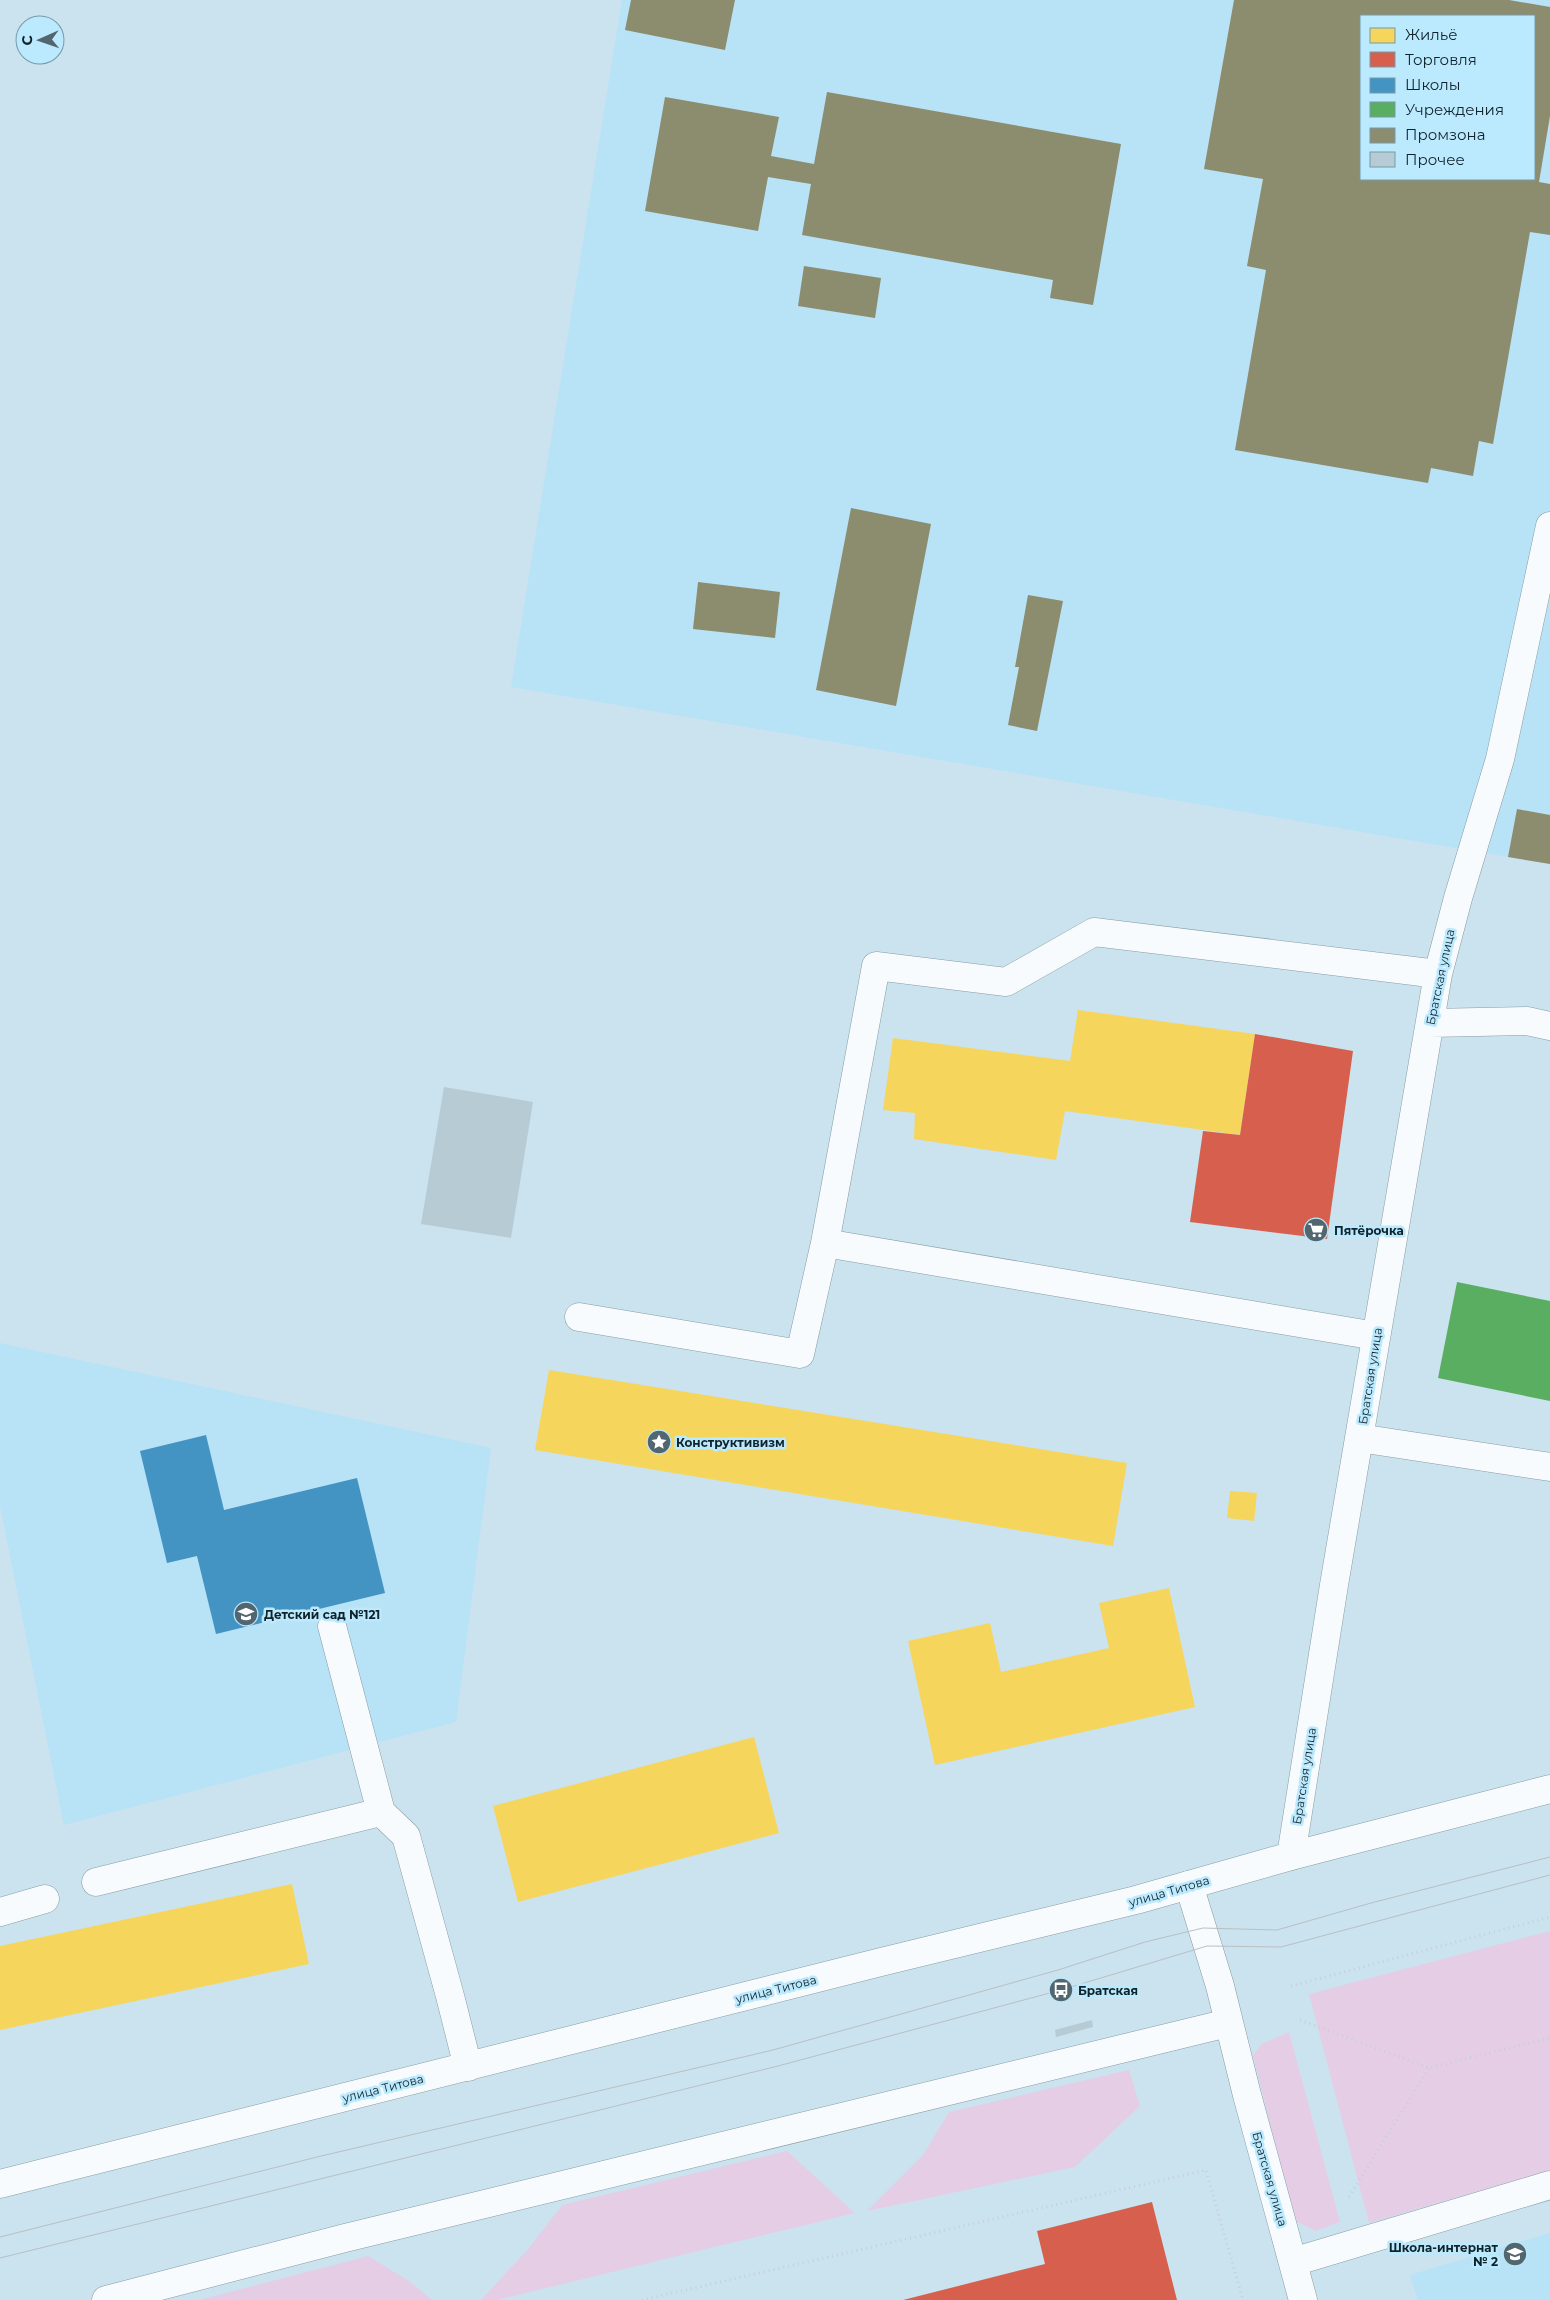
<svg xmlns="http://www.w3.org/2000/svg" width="1550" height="2300" font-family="Montserrat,sans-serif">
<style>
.built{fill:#b8e2f5;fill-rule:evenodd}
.green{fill:#e5cee5}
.homes{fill:#f6d55c}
.shops{fill:#d6604d}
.schools{fill:#4393c3}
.public{fill:#5aae61}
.industry{fill:#8c8c6e;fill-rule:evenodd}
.building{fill:#b7cbd4}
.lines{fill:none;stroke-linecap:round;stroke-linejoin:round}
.minor-casing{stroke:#889ca4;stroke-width:29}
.major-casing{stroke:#889ca4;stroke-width:29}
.path{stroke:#c8cfd3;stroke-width:3;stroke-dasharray:1 4;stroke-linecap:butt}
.minor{stroke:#f7fbfd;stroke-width:28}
.major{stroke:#f7fbfd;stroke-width:28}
.tram{stroke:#b9bfc2;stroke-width:1}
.labels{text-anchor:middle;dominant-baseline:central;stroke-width:5;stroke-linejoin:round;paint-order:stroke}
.street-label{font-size:12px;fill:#11232a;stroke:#bbe9fe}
.poi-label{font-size:12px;font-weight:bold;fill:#11232a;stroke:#bbe9fe;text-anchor:start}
</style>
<rect width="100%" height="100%" fill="#cae3ef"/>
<path class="built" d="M622 0H1550V864L511 687ZM1361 16H1534V179H1361Z
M0 1343 491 1448 456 1722 64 1825 0 1506Z
M1550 2233V2300H1418L1410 2275Z"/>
<path class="green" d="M1550 1931V2170L1369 2223 1309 1994Z
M1289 2032 1340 2222 1315 2231 1294 2220 1253 2055 1262 2044Z
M1129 2070 1140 2106 1075 2167 867 2211 923 2155 949 2112Z
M787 2151 855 2213 497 2300H481L529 2248 562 2205Z
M368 2256 409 2281 432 2300H199Z"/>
<path class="homes" d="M1078 1010 1255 1034 1240 1135 1065 1111 1056 1160 914 1139 915 1113 883 1110 893 1038 1070 1061Z
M549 1370 1127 1463 1113 1546 535 1450Z
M1230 1491 1257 1493 1254 1521 1227 1518Z
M1169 1588 1195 1707 935 1765 908 1641 990 1623 1001 1672 1109 1648 1099 1603Z
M754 1737 779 1833 518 1902 493 1806Z
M292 1884 309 1964 0 2030V1946Z"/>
<path class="shops" d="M1255 1034 1353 1051 1327 1239 1190 1222 1203 1131 1240 1135Z
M1152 2202 1177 2300H903L1045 2264 1037 2231Z"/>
<path class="schools" d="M206 1435 224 1510 357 1478 385 1593 216 1634 197 1556 167 1563 140 1451Z"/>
<path class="public" d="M1457 1282 1550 1301V1401L1438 1378Z"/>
<path class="industry" d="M631 0H735L725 50 625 30Z
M1234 0H1509L1550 7V116L1539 182 1550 184V235L1530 232 1493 444 1479 441 1473 476 1431 468 1428 483 1235 450 1266 270 1247 266 1263 179 1204 169ZM1361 16H1534V179H1361Z
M827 92 1121 144 1093 305 1050 298 1053 280 802 235 811 184 768 177 758 231 645 211 665 97 779 117 771 156 814 164Z
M804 266 881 278 875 318 798 306Z
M851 508 931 524 896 706 816 690Z
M698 582 780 592 775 638 693 629Z
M1028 595 1063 601 1037 731 1008 725 1019 667H1015Z
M1517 809 1550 815V864L1508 857Z"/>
<path class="building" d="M444 1087 533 1102 511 1238 421 1224Z
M1092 2020 1093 2027 1056 2037 1055 2030Z"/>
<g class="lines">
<g class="minor-casing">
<path id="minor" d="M1430 1023 1527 1021 1550 1026
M579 1317 800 1354 825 1243
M1376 1336 825 1243 876 966 1006 982 1094 932 1438 974
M1359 1438 1550 1467
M332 1626 381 1812
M1291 1856 1334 1585 1438 974 1458 898 1500 759 1550 526
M96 1882 381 1812 406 1836 450 1996 468 2067
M1189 1885 1220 1986 1247 2095 1303 2300
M0 1912 45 1899
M1293 2262 1550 2185
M106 2300 345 2238 1228 2023"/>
</g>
<g class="major-casing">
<path id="major" d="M0 2184 881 1962 1136 1900 1291 1856 1550 1789"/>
</g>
<path class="path" d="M1291 1986 1550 1917
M1300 2020 1429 2068 1550 2038
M1349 2197 1429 2068
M642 2300 1206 2170 1243 2300"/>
<use href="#minor" class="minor"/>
<use href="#major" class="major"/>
<path class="tram" d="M0 2237 317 2157 773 2050 1058 1970 1145 1942 1203 1928 1277 1930 1371 1903 1550 1857
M0 2258 778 2066 1061 1990 1207 1946 1281 1947 1550 1875"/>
</g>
<defs>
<g id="supermarket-disc" transform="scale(1.25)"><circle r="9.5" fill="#52666f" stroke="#bbe9fe"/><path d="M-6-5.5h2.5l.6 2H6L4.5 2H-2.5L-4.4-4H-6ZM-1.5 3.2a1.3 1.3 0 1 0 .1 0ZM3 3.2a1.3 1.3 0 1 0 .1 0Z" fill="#fff"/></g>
<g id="sight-disc" transform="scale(1.25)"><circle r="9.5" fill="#52666f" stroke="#bbe9fe"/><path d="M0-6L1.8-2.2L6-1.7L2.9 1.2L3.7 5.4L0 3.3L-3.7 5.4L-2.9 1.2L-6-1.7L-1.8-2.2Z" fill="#fff"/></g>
<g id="school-disc" transform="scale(1.25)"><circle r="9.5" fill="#52666f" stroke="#bbe9fe"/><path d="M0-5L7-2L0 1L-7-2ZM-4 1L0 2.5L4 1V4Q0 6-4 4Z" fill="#fff"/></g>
<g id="bus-disc" transform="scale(1.25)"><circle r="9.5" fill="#52666f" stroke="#bbe9fe"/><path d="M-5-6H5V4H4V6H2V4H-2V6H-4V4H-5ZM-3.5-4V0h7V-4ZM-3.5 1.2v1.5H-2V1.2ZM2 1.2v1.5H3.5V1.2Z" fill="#fff"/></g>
</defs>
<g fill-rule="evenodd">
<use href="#supermarket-disc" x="1316" y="1230"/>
<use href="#sight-disc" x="659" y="1442"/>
<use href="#school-disc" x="246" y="1614"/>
<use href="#bus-disc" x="1061" y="1990"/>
<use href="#school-disc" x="1515" y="2254"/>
</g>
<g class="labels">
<g class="street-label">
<text transform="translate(1440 977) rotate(-78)">Братская улица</text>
<text transform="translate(1370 1376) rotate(-81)">Братская улица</text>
<text transform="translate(1304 1776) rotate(-81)">Братская улица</text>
<text transform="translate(1169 1891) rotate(-16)">улица Титова</text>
<text transform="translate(776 1989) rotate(-14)">улица Титова</text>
<text transform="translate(383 2088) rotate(-14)">улица Титова</text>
<text transform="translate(1270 2179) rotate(74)">Братская улица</text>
</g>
<g class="poi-label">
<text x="1334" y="1230">Пятёрочка</text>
<text x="676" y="1442">Конструктивизм</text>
<text x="264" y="1614">Детский сад №121</text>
<text x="1078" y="1990">Братская</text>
<text x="1498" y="2247" text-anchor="end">Школа-интернат<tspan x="1498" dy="14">№ 2</tspan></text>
</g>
</g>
<rect x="1360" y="15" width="175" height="165" fill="#bbe9fe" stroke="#779aa9"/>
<rect x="1370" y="28" width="25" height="15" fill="#f6d55c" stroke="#779aa9"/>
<text x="1405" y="40" font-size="15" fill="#11232a">Жильё</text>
<rect x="1370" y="52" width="25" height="15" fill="#d6604d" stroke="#779aa9"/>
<text x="1405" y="65" font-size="15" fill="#11232a">Торговля</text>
<rect x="1370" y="78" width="25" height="15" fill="#4393c3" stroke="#779aa9"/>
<text x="1405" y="90" font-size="15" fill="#11232a">Школы</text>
<rect x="1370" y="102" width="25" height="15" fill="#5aae61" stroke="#779aa9"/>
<text x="1405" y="115" font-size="15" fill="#11232a">Учреждения</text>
<rect x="1370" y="128" width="25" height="15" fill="#8c8c6e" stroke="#779aa9"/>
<text x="1405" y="140" font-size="15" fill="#11232a">Промзона</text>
<rect x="1370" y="152" width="25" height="15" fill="#b7cbd4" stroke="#779aa9"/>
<text x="1405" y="165" font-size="15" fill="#11232a">Прочее</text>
<g transform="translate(40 40) rotate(268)"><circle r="24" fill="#bbe9fe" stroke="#779aa9"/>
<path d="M0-4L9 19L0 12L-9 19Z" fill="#52666f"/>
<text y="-8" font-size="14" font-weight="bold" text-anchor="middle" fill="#11232a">С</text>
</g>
</svg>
